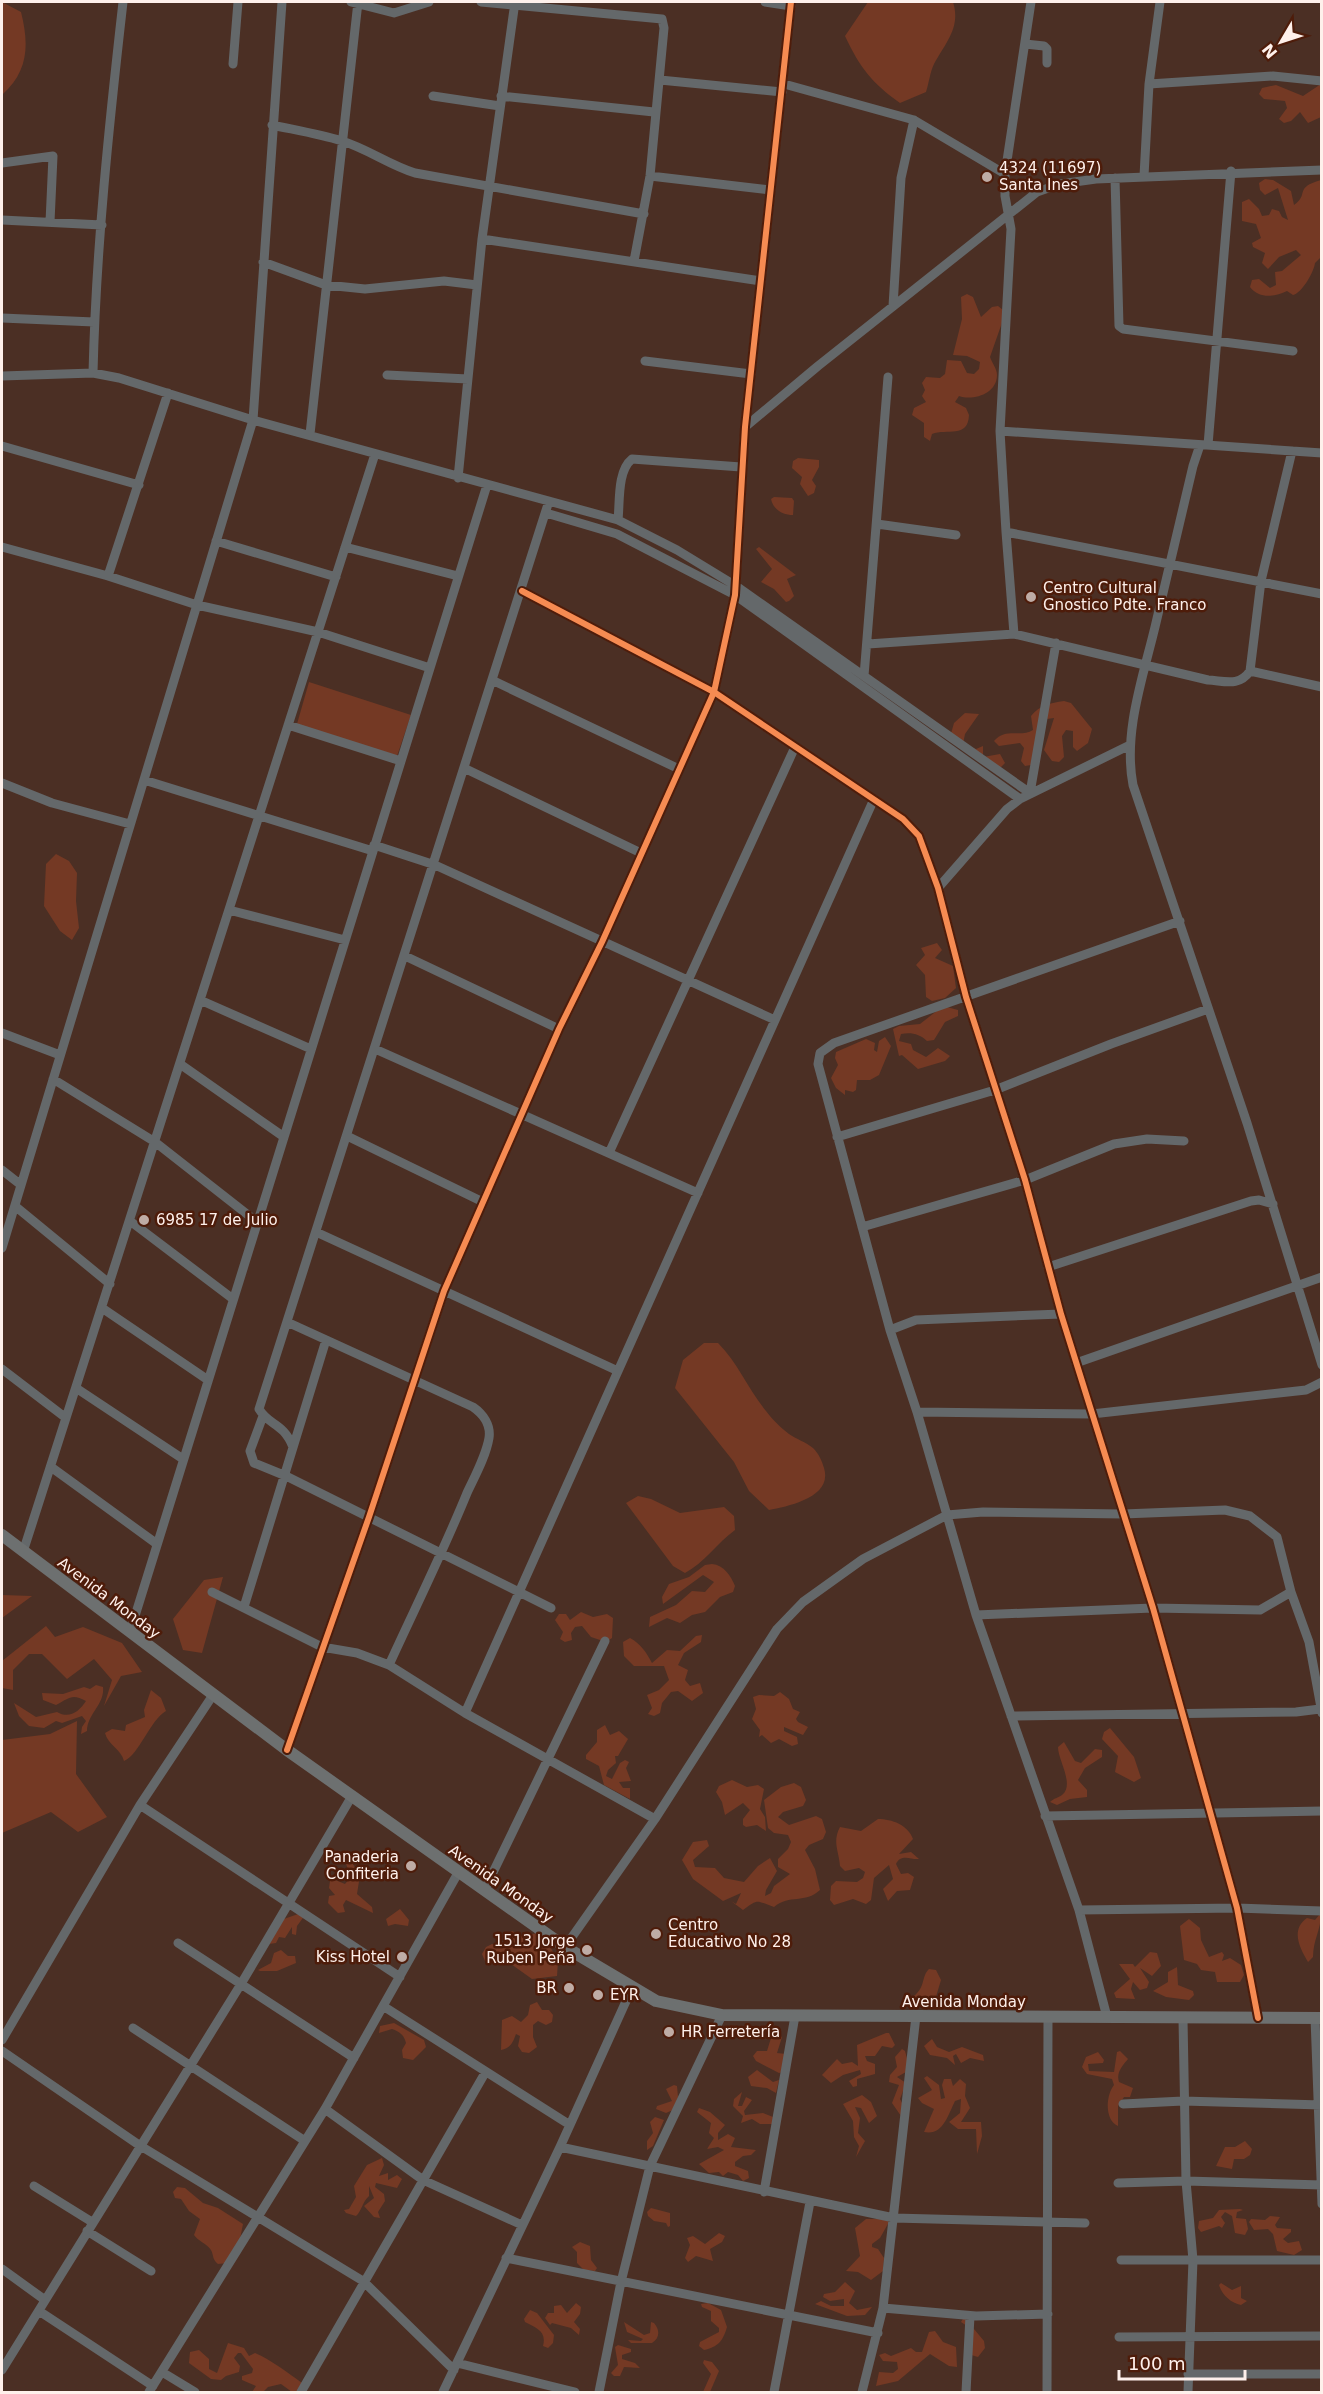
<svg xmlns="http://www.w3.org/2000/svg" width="1323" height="2394" font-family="'DejaVu Sans',sans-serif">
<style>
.green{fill:#743924}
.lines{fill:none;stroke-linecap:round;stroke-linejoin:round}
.minor{stroke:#64686a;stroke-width:9}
.major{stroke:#6d7070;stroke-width:12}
.cycleway-casing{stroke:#4e1c0a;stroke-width:10}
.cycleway{stroke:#f68b52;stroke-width:6}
.poi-dot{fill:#bfaca5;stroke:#4e1c0a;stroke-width:2}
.labels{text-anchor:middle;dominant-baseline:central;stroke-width:5;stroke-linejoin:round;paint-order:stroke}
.poi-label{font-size:15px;fill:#fef0eb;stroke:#4e1c0a;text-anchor:start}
.street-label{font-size:15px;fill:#fef0eb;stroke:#4e1c0a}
</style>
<rect width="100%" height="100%" fill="#4b2f24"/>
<path class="green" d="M2 2 21 12C29 44 29 71 2 95Z
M868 2H953C961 27 946 42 934 64 930 72 929 83 926 92L900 103C872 83 860 68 845 36Z
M1321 84V117L1308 123 1300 112 1291 121 1284 123 1279 119 1287 108 1285 101 1264 99 1259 94 1262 88 1276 85 1303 96Z
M1265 179 1273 180 1291 191 1294 205C1310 194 1293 188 1321 180V257L1315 263C1314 272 1302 293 1293 295L1287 291C1275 297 1259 299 1250 287L1252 280 1259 279 1270 288 1276 285 1275 272 1282 271 1301 255 1296 250 1279 257 1268 269 1262 263 1265 253 1253 247 1252 243 1261 238 1256 224 1242 221V202L1249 199 1259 209 1262 216 1269 215 1272 209 1279 211 1282 217 1288 220 1278 188 1265 195 1260 190 1259 183Z
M967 294 973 297 981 317 992 307 998 306 1003 310 1004 317 990 357C992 363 997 369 997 375 997 394 973 401 959 396L955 402 966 408 969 415C968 439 947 428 932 434L930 441 924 437V423L912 415 914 408 926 402 922 396 925 390 922 383 926 377 940 378 945 374 947 360 961 361 967 373 974 374 979 369 980 362 967 356 953 355 962 319 961 297Z
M798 458 819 460V467L812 480 816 486 814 493 808 496 800 484 802 477 792 468 793 461Z
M774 497 792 498 794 501 793 515C782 515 773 509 771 499Z
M759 547 796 575 787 579 794 596 789 601 786 602 774 589 761 582 772 569 756 549Z
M309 682 411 715 397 756 297 724Z
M1064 701 1071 703 1092 729 1088 743 1077 751 1073 747V731L1066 730 1062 736 1064 757 1059 762 1052 761 1044 750 1054 718 1047 719 1031 765 1025 766 1021 761 1024 748 1020 743 999 746 994 741C1006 727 1021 738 1033 730L1031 716C1040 705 1050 703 1064 701Z
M965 713 979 714 965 734 963 744 976 749 983 746V757L1000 754 1005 763 1000 768 950 737 954 723Z
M56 854 69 861 77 873 76 901 79 928 72 940 60 931 44 906 46 864Z
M937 943 942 950 935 958 953 966 956 988 945 998 932 1001 926 997 925 975 916 965 925 955 921 948Z
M943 1006 958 1010V1016L945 1022 934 1040 927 1041C920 1034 911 1032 901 1034L899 1041 911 1044 913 1050 926 1057 938 1048 950 1056 945 1061 918 1069 902 1055 899 1056 893 1029 899 1026 920 1024Z
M885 1037 891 1046 879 1075 870 1080H857L856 1090 853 1092 845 1090V1095L836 1088 831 1078 838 1065 835 1058 836 1052 866 1039 875 1043 874 1050 877 1052 879 1041Z
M704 1343H718C738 1363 748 1389 766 1411 772 1419 781 1428 789 1434 796 1439 806 1442 813 1448 819 1454 822 1461 824 1468 833 1497 789 1506 769 1510L749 1491 734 1462 675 1388 683 1360Z
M638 1496 651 1499 680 1513 724 1507 734 1516 735 1530C717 1543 704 1563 685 1573L673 1566 626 1503Z
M712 1564C724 1565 731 1576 735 1586L733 1592 720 1597 705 1612 692 1615 680 1623 667 1618 649 1627 650 1617 676 1605 692 1591 705 1592 714 1582 703 1575 663 1604 662 1597 669 1584 689 1577 705 1565Z
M223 1577 202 1653 183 1650 173 1619 204 1580Z
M2 1595 32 1596 2 1618Z
M581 1612 593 1617 607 1614 613 1618 612 1638 606 1642 591 1637 582 1626 575 1627 571 1633 572 1640 565 1642 560 1639 563 1632 555 1620 559 1614H566L570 1620Z
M46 1626 55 1637 83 1627 122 1643 142 1672 121 1676 104 1706 112 1680 94 1659 67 1679 42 1654H29L13 1670V1690L2 1688V1661Z
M702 1635 701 1642 684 1653 678 1665 688 1670 685 1680 690 1686 700 1683 703 1693 692 1701 678 1691 671 1692 662 1703 660 1713 654 1716 648 1714 652 1708 647 1695 659 1690 669 1680 664 1666H634L624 1656 623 1642 630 1638C641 1644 646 1652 652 1663L667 1650 680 1651 696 1636Z
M96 1685 103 1687C105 1704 87 1714 87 1731L81 1734 82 1727 86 1721 82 1716 62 1723 56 1721 44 1728 29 1726 19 1716 14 1703 36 1717 57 1712C69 1719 79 1712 86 1701 72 1693 69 1698 56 1705L43 1700 42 1693 63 1694 84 1687 90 1689Z
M151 1690 161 1698 166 1711C150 1720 139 1755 124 1761 121 1749 108 1745 105 1733L112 1729 125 1731 126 1725 145 1717 144 1710Z
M780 1692 789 1699 793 1709 800 1712 796 1719 798 1722 808 1727 803 1735 784 1727V1731L797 1737 798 1744 792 1746 779 1739 771 1743 762 1735 759 1737 760 1730 752 1719 756 1709 753 1697 759 1695 774 1696Z
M77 1721 76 1774 107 1817 78 1832 51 1812 2 1833V1740L50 1734Z
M605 1725 610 1735 619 1731 628 1739 618 1756H615L616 1763 608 1770 606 1776 612 1779 620 1763 625 1760 629 1762 626 1768 631 1781 619 1782 623 1788H630V1799L604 1785 599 1766 586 1759V1755L597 1742V1730Z
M1110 1728 1134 1757 1141 1778 1134 1782 1115 1772 1118 1756 1102 1739 1104 1732Z
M1064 1742 1075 1761 1081 1763 1095 1749 1102 1750V1757L1085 1768 1078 1780 1087 1790V1797L1070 1799 1057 1805 1050 1802C1054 1798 1058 1798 1062 1795 1075 1785 1058 1760 1058 1747Z
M732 1780 747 1787 758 1785 764 1789 760 1809 765 1817 766 1831 757 1825 746 1827 743 1825V1819L750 1810 743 1803 725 1815 722 1802 716 1792 719 1786Z
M794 1783 801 1787 806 1800 803 1806 783 1812 778 1817 789 1825 816 1816 822 1819 826 1832 823 1839 809 1845 805 1850 815 1869 820 1890C805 1904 790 1894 774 1907 756 1901 759 1898 743 1910L731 1901 736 1904 741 1893 723 1901 693 1879 682 1860 693 1842 707 1840 709 1846 693 1860 695 1867 715 1868 724 1878 744 1882 758 1866 770 1858 777 1871 766 1890 765 1896 771 1893 774 1886 790 1874 778 1867V1859L788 1849 791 1842 788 1835 774 1833 768 1828 764 1800 781 1787Z
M878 1819C892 1819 908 1825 913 1839L899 1854 911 1852 919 1859C911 1860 901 1853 896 1864L901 1874 908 1873 914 1877 910 1890 897 1891 888 1901 883 1889 893 1879 889 1865 874 1878 871 1900 866 1904 853 1899 834 1905 830 1900 831 1886 836 1881 857 1882 863 1878 865 1872 859 1868 845 1871 840 1866C839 1851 832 1842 840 1827L861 1831Z
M348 1854H351V1861L360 1875 357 1894 372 1907 373 1913 346 1900 343 1905 345 1912 338 1913 328 1903 329 1896 335 1895 329 1888 330 1881 333 1879 345 1884C353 1876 347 1869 345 1860Z
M400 1909 409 1920 408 1926 395 1924 388 1926 386 1919Z
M301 1913 305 1915 297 1926 296 1935 292 1934V1927L285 1938 279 1937 276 1943 269 1944 281 1920Z
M1321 1913C1321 1930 1313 1940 1313 1957L1308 1962C1300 1948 1290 1930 1307 1918L1315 1920Z
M1189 1919 1200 1928 1201 1940 1209 1957 1222 1952 1224 1955 1222 1961 1230 1958 1241 1965 1244 1975 1240 1982H1217L1215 1972 1201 1970 1197 1964 1184 1960 1180 1926Z
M512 1931 524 1937 536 1933 541 1938 542 1948 547 1945 550 1946 558 1962 557 1976 532 1979 511 1964 485 1961 482 1954 486 1947 492 1944 506 1948 509 1933Z
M281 1950 288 1956H295L296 1963 277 1971H260L258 1970 271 1963 274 1953Z
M1150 1952 1157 1953 1161 1966 1152 1976 1140 1968 1149 1982 1147 1988 1140 1990 1133 1982 1131 1989 1135 1999 1116 1998 1114 1993 1130 1979 1119 1964H1133L1135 1967Z
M1177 1967 1178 1985 1193 1991 1194 1995 1189 2000 1166 1997 1153 1991 1168 1982V1972Z
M929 1969 936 1970 941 1980 935 2000H915L914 1996C926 1986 921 1977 929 1969Z
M537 2002 542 2010H549L553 2015 552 2022 546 2025 538 2021 533 2025V2037L537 2047 529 2053 522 2052 518 2046 520 2036 516 2034C513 2042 511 2048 501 2050L502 2020 512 2016 521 2022 528 2015 530 2005Z
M394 2023 424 2040 426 2047 413 2060 403 2058 402 2050 406 2043C404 2035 400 2032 392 2029L379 2033 380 2026Z
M886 2033H889L895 2045 892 2048 882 2046 875 2056H865L867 2061 875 2064V2074L857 2079V2086L853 2087 849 2081 861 2074 860 2070 843 2075 831 2083 822 2075 837 2059 842 2064 852 2062 858 2066 857 2045Z
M777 2034 782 2037 777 2053 786 2054 783 2072 779 2073 756 2061 753 2056 757 2051H767L771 2038Z
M932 2039 937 2047 949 2052 962 2047 983 2055 984 2061 970 2058 961 2063 956 2054 953 2056 955 2065 947 2058 930 2055 924 2046Z
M902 2049 905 2051 908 2062 906 2072 897 2077 906 2083 900 2099 903 2105 901 2116 892 2103 899 2085 889 2082 890 2075 897 2067 895 2057Z
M1120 2051 1128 2059C1122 2066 1116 2073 1119 2082L1133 2088 1130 2097H1124L1118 2106V2126C1104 2120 1106 2095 1114 2085L1112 2079 1087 2074 1082 2067 1086 2057 1098 2052 1104 2060 1103 2063 1088 2064 1089 2071 1114 2072 1117 2052Z
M757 2070 773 2082 779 2080 776 2093 767 2088 751 2086 748 2077Z
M927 2076 939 2085 941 2099 945 2098 942 2085 944 2079H951L953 2086 960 2079 966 2084 965 2096 970 2108 961 2122H981L982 2136 977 2154 976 2129H958L949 2122 960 2113 961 2099 955 2101C948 2115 943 2136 924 2132L934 2109 922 2103 918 2098 932 2090 924 2078Z
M674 2085 677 2086 678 2097 673 2110 666 2113 656 2109 657 2106 672 2101 666 2089Z
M742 2092 738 2106H742L746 2097 752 2100 744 2111 745 2115 763 2113 773 2117 772 2124H760L752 2119 741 2123 743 2116 733 2106 734 2099Z
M862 2095 871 2102 877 2116 869 2123 861 2108 855 2107 860 2118 858 2133 865 2141 856 2157 859 2146 854 2137 853 2121 843 2104Z
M699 2108 710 2112 725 2125 718 2133V2140L728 2134 735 2138 731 2147 756 2150 751 2155 743 2156 735 2162V2166L748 2171 749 2178 743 2181 738 2175 728 2172 723 2176 719 2172 709 2173 699 2164 724 2150 718 2147 707 2149 714 2138 709 2133 711 2123 697 2112Z
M655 2117 664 2120 653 2146 647 2150V2141L653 2133 650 2122Z
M1245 2141 1252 2149 1250 2155 1244 2159H1234L1232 2169 1216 2166 1225 2147H1235Z
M382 2158 384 2165 379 2176 388 2173V2180L397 2175 402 2179 397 2188 376 2183 375 2187 384 2194 385 2201 378 2212 380 2218 374 2217 364 2206 374 2198 369 2186V2196C362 2202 362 2211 356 2216L346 2213 344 2210 349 2209 356 2197 354 2186 367 2165Z
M177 2187 185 2188 203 2203 218 2208 243 2224 240 2239 227 2263 218 2264C212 2259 214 2256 211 2250 206 2243 198 2241 194 2235L200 2219 189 2211 181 2199 175 2198 173 2192Z
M651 2208 670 2213V2226L668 2227 666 2223 654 2221 648 2216 647 2212Z
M1240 2209 1243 2210 1237 2212 1236 2218 1246 2219 1248 2229 1245 2235 1235 2233 1232 2216 1225 2212 1221 2217 1225 2223 1222 2228 1219 2226 1201 2232 1198 2228 1199 2221 1213 2218 1219 2210Z
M1270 2216 1280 2217 1275 2225 1277 2228 1291 2229V2232L1283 2239 1288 2243 1299 2241 1302 2250 1294 2255 1277 2251 1273 2234 1268 2229 1254 2230 1249 2222 1251 2219 1265 2220Z
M866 2219H887L889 2222 880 2238 872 2244V2247L878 2249 884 2258 883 2271 871 2280 858 2272 846 2271 860 2256 855 2228Z
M719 2233 725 2236 722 2242 710 2249 713 2261 696 2256 688 2262 685 2258 690 2245 687 2238 693 2236 705 2244Z
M580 2242 590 2246 591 2260 597 2268 595 2271 584 2270 577 2263V2252L572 2247Z
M845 2282 855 2291 849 2303 857 2310 872 2307 865 2315 847 2316 815 2304 821 2301 831 2306H844V2299L830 2301 823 2297 824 2294 835 2292Z
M1221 2283 1232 2290 1241 2286V2298L1247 2301 1241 2305C1231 2303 1222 2295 1219 2285Z
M576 2303 581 2307 580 2314 574 2322 580 2329 579 2335 571 2328 552 2323 550 2325 545 2318 548 2313H554V2306L561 2305 567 2313Z
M708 2303 721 2310 727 2327C723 2341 718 2347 704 2350L699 2346 700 2342 719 2332V2328L711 2321V2311L702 2307 701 2304Z
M530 2310 537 2313 554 2335 553 2343 548 2348 543 2346C547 2331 536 2328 525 2322L524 2319Z
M964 2317 984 2341 985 2348 978 2357 971 2355 967 2326 961 2322Z
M624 2322 644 2335 650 2333 651 2322 654 2323C660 2330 660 2338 652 2343H631L628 2340 641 2341 643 2339 627 2332Z
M935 2331 943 2342 956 2347 957 2367 949 2366 930 2354 898 2381 876 2386 879 2372 893 2373 898 2369 897 2362 883 2361 879 2355 885 2353 891 2356 911 2348 916 2352H922L929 2332Z
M228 2343 244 2348 249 2356 255 2353C271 2360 287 2372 302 2383L303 2392H292L281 2384 268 2387 263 2392H252L256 2386 242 2380V2376L252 2373 253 2369 241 2353H238L234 2358 240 2366 239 2372 226 2376 221 2380 211 2379 189 2363 190 2352 199 2350 209 2359V2369L217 2373Z
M618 2345 631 2349V2352L622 2355V2359L635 2363 640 2368 624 2367 620 2376H614L611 2373 618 2365 615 2347Z
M704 2360 712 2362 719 2371 710 2392H703L711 2374 703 2363Z"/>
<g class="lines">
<path class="minor" d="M351 2 394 13 429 2
M481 2 662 19 664 28 650 176 634 261
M765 2 791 6
M1025 44 1044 46 1047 49V63
M233 64 238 2
M660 80 782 92
M784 84 914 120 1005 174
M1149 84 1273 76 1322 81
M433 96 500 106
M501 96 654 112
M272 125C295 130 319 134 342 141 368 149 389 165 415 173L644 214
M2 163 53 156 50 222
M650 176 770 190
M1144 176 1149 84 1160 2
M1115 178 1119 326 1123 329 1293 351
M2 220 102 225
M482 239 761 281
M263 262 326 285 365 289 444 281 477 285
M893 306 901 178 914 120
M2 318 94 322
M645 361 751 374
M93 373C96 249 109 125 123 2
M387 375 468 379
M2 376 93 373 119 378 253 420 618 520 677 550 736 586 1030 793 1056 643
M745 427 818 366 1037 192 1060 184 1096 179 1322 170
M1000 431 1322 453
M310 434 358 2
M1200 445 1193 466C1181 519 1168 573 1155 627 1143 677 1123 733 1133 785L1247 1123 1322 1365
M1208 445 1231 171
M2 446 139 485
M458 478 482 239 515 2
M546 513 617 534 735 595 1020 799
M618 520C620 502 617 471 632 459L741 467
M877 524 956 535
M1006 532 1000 431 1011 229 1005 196V174L1031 2
M216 541 336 577
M2 547 108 576 197 605 318 632 430 668
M345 547 458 576
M108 576 168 393
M522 591 714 692 903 819 919 836 938 888 966 997 1025 1180 1061 1314 1153 1608 1237 1908 1258 2018
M1014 634 1006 532 1322 594
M868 644 1014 634 1208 680C1225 681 1239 687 1250 671L1261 581 1292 451
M1250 671 1322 687
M864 676 888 377
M494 681 679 769
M288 725 401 761
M466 769 641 853
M144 780 373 851
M2 783 52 803 130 824
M374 845 435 865 775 1020
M938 888 1007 809 1020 799 1130 745
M229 910 345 940
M405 956 559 1029
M200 1000 311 1049
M2 1033 60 1055
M375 1049 698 1193
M180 1064 284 1137
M53 1079 155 1142 257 1222
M347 1136 483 1202
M837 1137 995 1090 1111 1044 1208 1009
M609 1153 795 747
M2 1170 21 1185
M15 1206 110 1284
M130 1221 233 1299
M862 1227 1025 1180 1114 1144 1147 1139 1184 1141
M316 1232 618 1371
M2 1248 253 420 282 2
M1048 1267 1251 1201 1259 1200 1273 1204
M102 1308 208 1380
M287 1322 473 1407C483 1414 491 1425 489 1438 486 1456 475 1476 467 1493 443 1552 415 1608 389 1665
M890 1330 916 1320 1061 1314
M1076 1363 1322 1277
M2 1369 66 1418
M76 1388 183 1459
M917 1412 1092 1414 1306 1390 1322 1382
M263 1416 250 1451 254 1463 286 1476 551 1608
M293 1447C283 1422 269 1426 259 1409L549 501
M51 1467 157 1544
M23 1552 375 454
M212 1592 322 1647 357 1653 389 1665 465 1713 655 1819
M244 1607 326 1340
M976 1615 1153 1608 1260 1610 1291 1592
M130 1632 487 485
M465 1713 874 799
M1011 1716 1296 1712 1320 1709
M287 1750 369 1517 444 1291 559 1029 602 942 714 692 735 595 745 427 791 2
M140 1805 400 1977
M1045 1816 1322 1811
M484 1891 605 1641
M1079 1910 1237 1908 1322 1911
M178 1943 354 2058
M565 1947 655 1819 777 1629 803 1602 863 1559 947 1515 983 1512 1123 1514 1225 1510 1250 1516 1277 1537 1291 1592 1309 1642 1322 1713
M383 2006 570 2125
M1107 2017 1079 1910 976 1615 917 1412 890 1330 818 1064 820 1053 834 1043 1180 921
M1315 2018 1322 2204
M1183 2019 1186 2181 1193 2260 1188 2392
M133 2028 305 2141
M2 2040 140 1805 213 1695
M2 2051 139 2145 363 2281 454 2370
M1123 2104 1183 2101 1322 2105
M325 2109 423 2180 522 2225
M560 2147 894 2218 1085 2223
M1118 2183 1186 2181 1322 2185
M34 2186 92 2222
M764 2192 795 2016
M87 2231 151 2271
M506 2258 878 2333
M1121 2260H1322
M2 2269 45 2300
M883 2308 976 2316 1048 2314
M39 2311 153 2386
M1119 2337 1322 2336
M457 2363 575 2392
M2 2370 241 1984 352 1796
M162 2372 195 2392
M1188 2374H1322
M149 2392 325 2109 458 1873
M301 2392 485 2073
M443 2392 560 2147 632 1988
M599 2392 621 2282 650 2166 722 2015
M774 2392 810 2202
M862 2392 883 2308 916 2016
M966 2392 970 2316
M1047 2392 1048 2018"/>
<path class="major" d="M2 1535 287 1750 565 1947 656 2001 722 2015 1322 2018"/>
<g class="cycleway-casing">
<path id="cycleway" d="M522 591 714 692 903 819 919 836 938 888 966 997 1025 1180 1061 1314 1153 1608 1237 1908 1258 2018
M287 1750 369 1517 444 1291 559 1029 602 942 714 692 735 595 745 427 791 2"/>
</g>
<use href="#cycleway" class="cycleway"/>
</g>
<g class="poi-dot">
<circle cx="987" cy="177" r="6"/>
<circle cx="1031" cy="597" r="6"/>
<circle cx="144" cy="1220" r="6"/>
<circle cx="411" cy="1866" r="6"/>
<circle cx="656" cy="1934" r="6"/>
<circle cx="587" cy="1950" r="6"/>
<circle cx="402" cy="1957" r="6"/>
<circle cx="569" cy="1988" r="6"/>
<circle cx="598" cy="1995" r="6"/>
<circle cx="669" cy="2032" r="6"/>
</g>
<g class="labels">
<g class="poi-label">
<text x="999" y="168">4324 (11697)<tspan x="999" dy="17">Santa Ines</tspan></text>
<text x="1043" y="588">Centro Cultural<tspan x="1043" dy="17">Gnostico Pdte. Franco</tspan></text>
<text x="156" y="1220">6985 17 de Julio</text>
<text x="399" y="1857" text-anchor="end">Panaderia<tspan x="399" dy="17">Confiteria</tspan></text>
<text x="668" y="1925">Centro<tspan x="668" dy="17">Educativo No 28</tspan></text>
<text x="575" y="1941" text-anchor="end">1513 Jorge<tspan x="575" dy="17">Ruben Peña</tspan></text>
<text x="390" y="1957" text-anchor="end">Kiss Hotel</text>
<text x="557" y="1988" text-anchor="end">BR</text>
<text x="610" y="1995">EYR</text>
<text x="681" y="2032">HR Ferretería</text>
</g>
<g class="street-label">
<text transform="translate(109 1598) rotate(37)">Avenida Monday</text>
<text transform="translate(501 1884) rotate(35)">Avenida Monday</text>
<text x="964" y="2002">Avenida Monday</text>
</g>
</g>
<rect width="1323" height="2394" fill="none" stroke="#fef0eb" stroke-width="6"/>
<g transform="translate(1281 42) rotate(231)" stroke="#4e1c0a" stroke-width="4.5" paint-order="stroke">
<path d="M0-4.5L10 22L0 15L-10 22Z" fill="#fef0eb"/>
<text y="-9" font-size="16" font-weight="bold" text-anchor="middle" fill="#fef0eb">N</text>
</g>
<path d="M1119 2370v9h126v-9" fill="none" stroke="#fef0eb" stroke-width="3"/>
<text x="1128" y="2370" font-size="18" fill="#fef0eb" stroke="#4e1c0a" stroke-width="4.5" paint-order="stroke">100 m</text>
</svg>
